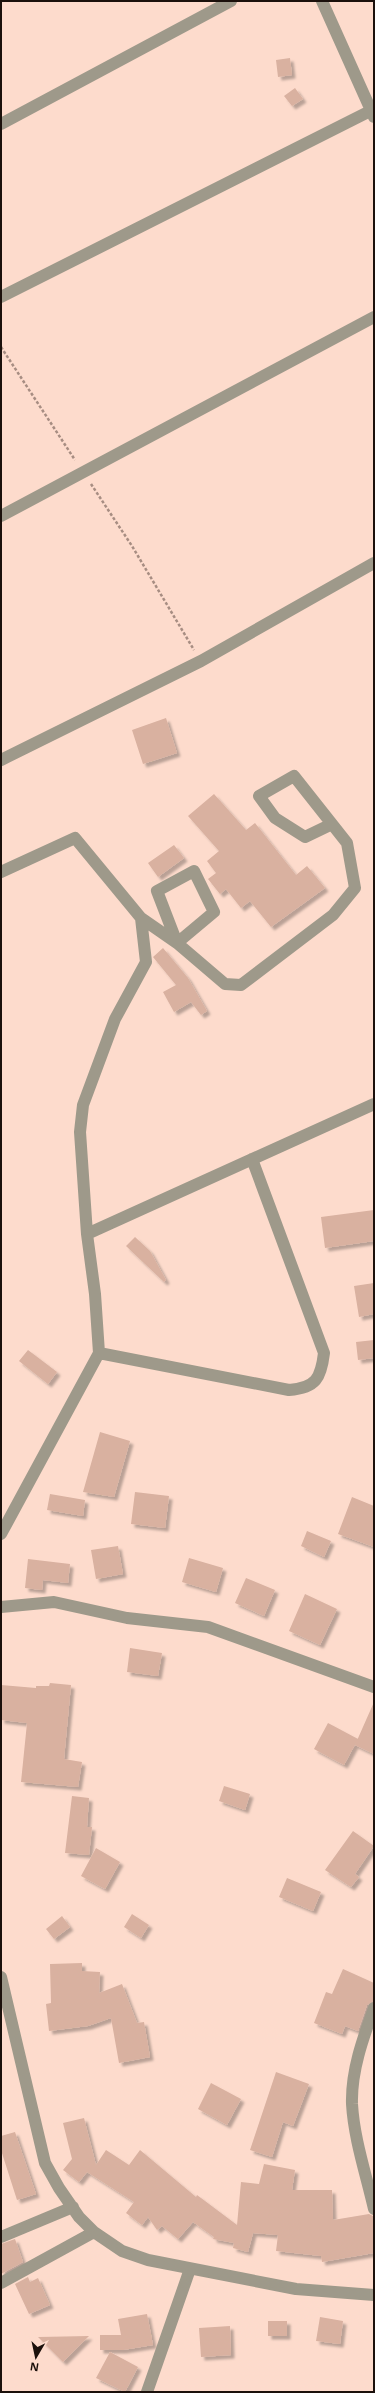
<svg xmlns="http://www.w3.org/2000/svg" width="375" height="2393" font-family="'Open Sans',sans-serif">
<style>
.building{fill:#d9b1a0;filter:url(#shadow)}
.lines{fill:none;stroke-linecap:round;stroke-linejoin:round}
.path{stroke:#a78d82;stroke-width:2.5;stroke-dasharray:3 2;stroke-linecap:butt}
.minor{stroke:#9e998a;stroke-width:12}
</style>
<defs>
<filter id="shadow"><feDropShadow dx="3.5" dy="3.5" stdDeviation="1" flood-color="#0004"/></filter>
</defs>
<rect width="100%" height="100%" fill="#fddbcc"/>
<path class="building" d="M290 58 292 75 278 77 276 60Z
M295 88 303 99 292 106 284 96Z
M166 718 177 753 143 764 132 730Z
M214 794 246 830 255 823 296 875 307 866 325 888 271 927 250 901 241 908 226 889 220 894 208 879 216 873 207 861 219 851 188 816Z
M174 845 184 858 158 877 148 863Z
M163 948 188 978 207 1011 201 1015 191 1002 174 1012 163 992 176 985 153 957Z
M374 1210V1241L325 1248 321 1217Z
M135 1237 150 1251 166 1280 164 1282 126 1246Z
M374 1283V1314L359 1317 354 1286Z
M374 1340V1358L358 1360 356 1342Z
M28 1350 57 1372 48 1384 19 1361Z
M100 1432 130 1441 114 1497 83 1492Z
M135 1492 169 1496 165 1528 131 1524Z
M50 1494 85 1500 83 1516 47 1510Z
M352 1497 374 1506V1547L338 1534Z
M307 1531 331 1541 324 1557 301 1546Z
M118 1546 123 1574 96 1579 91 1550Z
M189 1558 223 1568 216 1592 182 1582Z
M28 1559 70 1564 68 1583 43 1580 42 1590 25 1588Z
M246 1578 275 1590 264 1616 235 1603Z
M305 1594 337 1609 320 1645 289 1631Z
M130 1648 162 1653 158 1676 127 1672Z
M50 1683 71 1685 64 1759 82 1762 78 1787 21 1782 27 1723 1 1720V1685L36 1688V1686H49Z
M374 1702V1754L355 1745Z
M328 1723 358 1739 344 1765 314 1749Z
M224 1786 250 1794 245 1810 219 1801Z
M72 1796 89 1798 87 1827H92L89 1855 65 1853Z
M353 1831 374 1846 355 1874 359 1877 351 1887 325 1870Z
M96 1848 120 1862 105 1889 81 1876Z
M287 1878 321 1892 313 1911 279 1897Z
M132 1914 149 1925 141 1938 124 1927Z
M62 1916 70 1927 54 1939 46 1929Z
M82 1963V1971L100 1972 99 1993 122 1984 137 2023 144 2022 150 2057 119 2063 111 2018 88 2026 49 2031 46 2004 51 2003 50 1964Z
M343 1969 374 1983V2001L367 2005 358 2031 345 2026 342 2034 314 2023 326 1992 332 1994Z
M276 2072 309 2084 293 2126 283 2122 272 2157 250 2150Z
M211 2083 241 2099 227 2125 198 2109Z
M84 2118 96 2165 106 2150 129 2165 140 2150 196 2197 197 2195 237 2225 241 2182 259 2184 264 2164 295 2170 292 2190H332L333 2220 369 2214 373 2216 374 2253 322 2262 321 2256 276 2251 278 2235 253 2233 248 2252 233 2248 234 2243 213 2239 214 2237 193 2222 178 2239 162 2226 157 2230 148 2217 142 2225 126 2213 134 2202 87 2172 79 2182 63 2170 72 2159 63 2123Z
M15 2132 36 2194 17 2200 1 2150V2136Z
M15 2239 23 2262 1 2274V2244Z
M28 2277 30 2282 38 2278 50 2305 29 2314 15 2284Z
M147 2314 153 2345 123 2350H100V2335H121L118 2319Z
M320 2317 343 2321 340 2344 316 2341Z
M268 2321H287V2336H268Z
M230 2326 231 2355 201 2357 199 2328Z
M89 2336 63 2362 38 2337Z
M110 2352 138 2367 125 2392 96 2378Z"/>
<g class="lines">
<path class="path" d="M1 347 75 460
M91 484 132 546 194 650"/>
<path class="minor" d="M322 1 374 117
M1 124 231 1
M1 297 374 109
M1 516 374 317
M1 760 201 661 374 563
M194 871 214 912 177 943 157 891Z
M1 872 75 838 141 918 146 962 115 1019 83 1105 80 1132 87 1234 95 1294 99 1353 1 1534
M141 918 177 943 225 984 241 985 333 915 355 888 347 843 294 776 259 796 275 818 305 837 332 824
M87 1234 374 1104
M99 1353 289 1390C316 1388 321 1378 324 1353L252 1159
M1 1607 54 1602 127 1618 208 1627 374 1687
M1 1977 45 2163 59 2188 79 2217 94 2232 122 2251 148 2260 296 2289 374 2295
M374 2008C363 2038 351 2071 352 2104 354 2139 366 2174 374 2209
M1 2237 73 2207
M1 2283 94 2232
M147 2392 190 2269"/>
</g>
<rect width="375" height="2393" fill="none" stroke="#1b100b" stroke-width="4"/>
<g transform="translate(36 2357) rotate(189)" stroke="#fddbcc" stroke-width="3" paint-order="stroke">
<path d="M0-3L7 15L0 10L-7 15Z" fill="#1b100b"/>
<text y="-6" font-size="11" font-weight="bold" text-anchor="middle" fill="#1b100b">N</text>
</g>
</svg>
